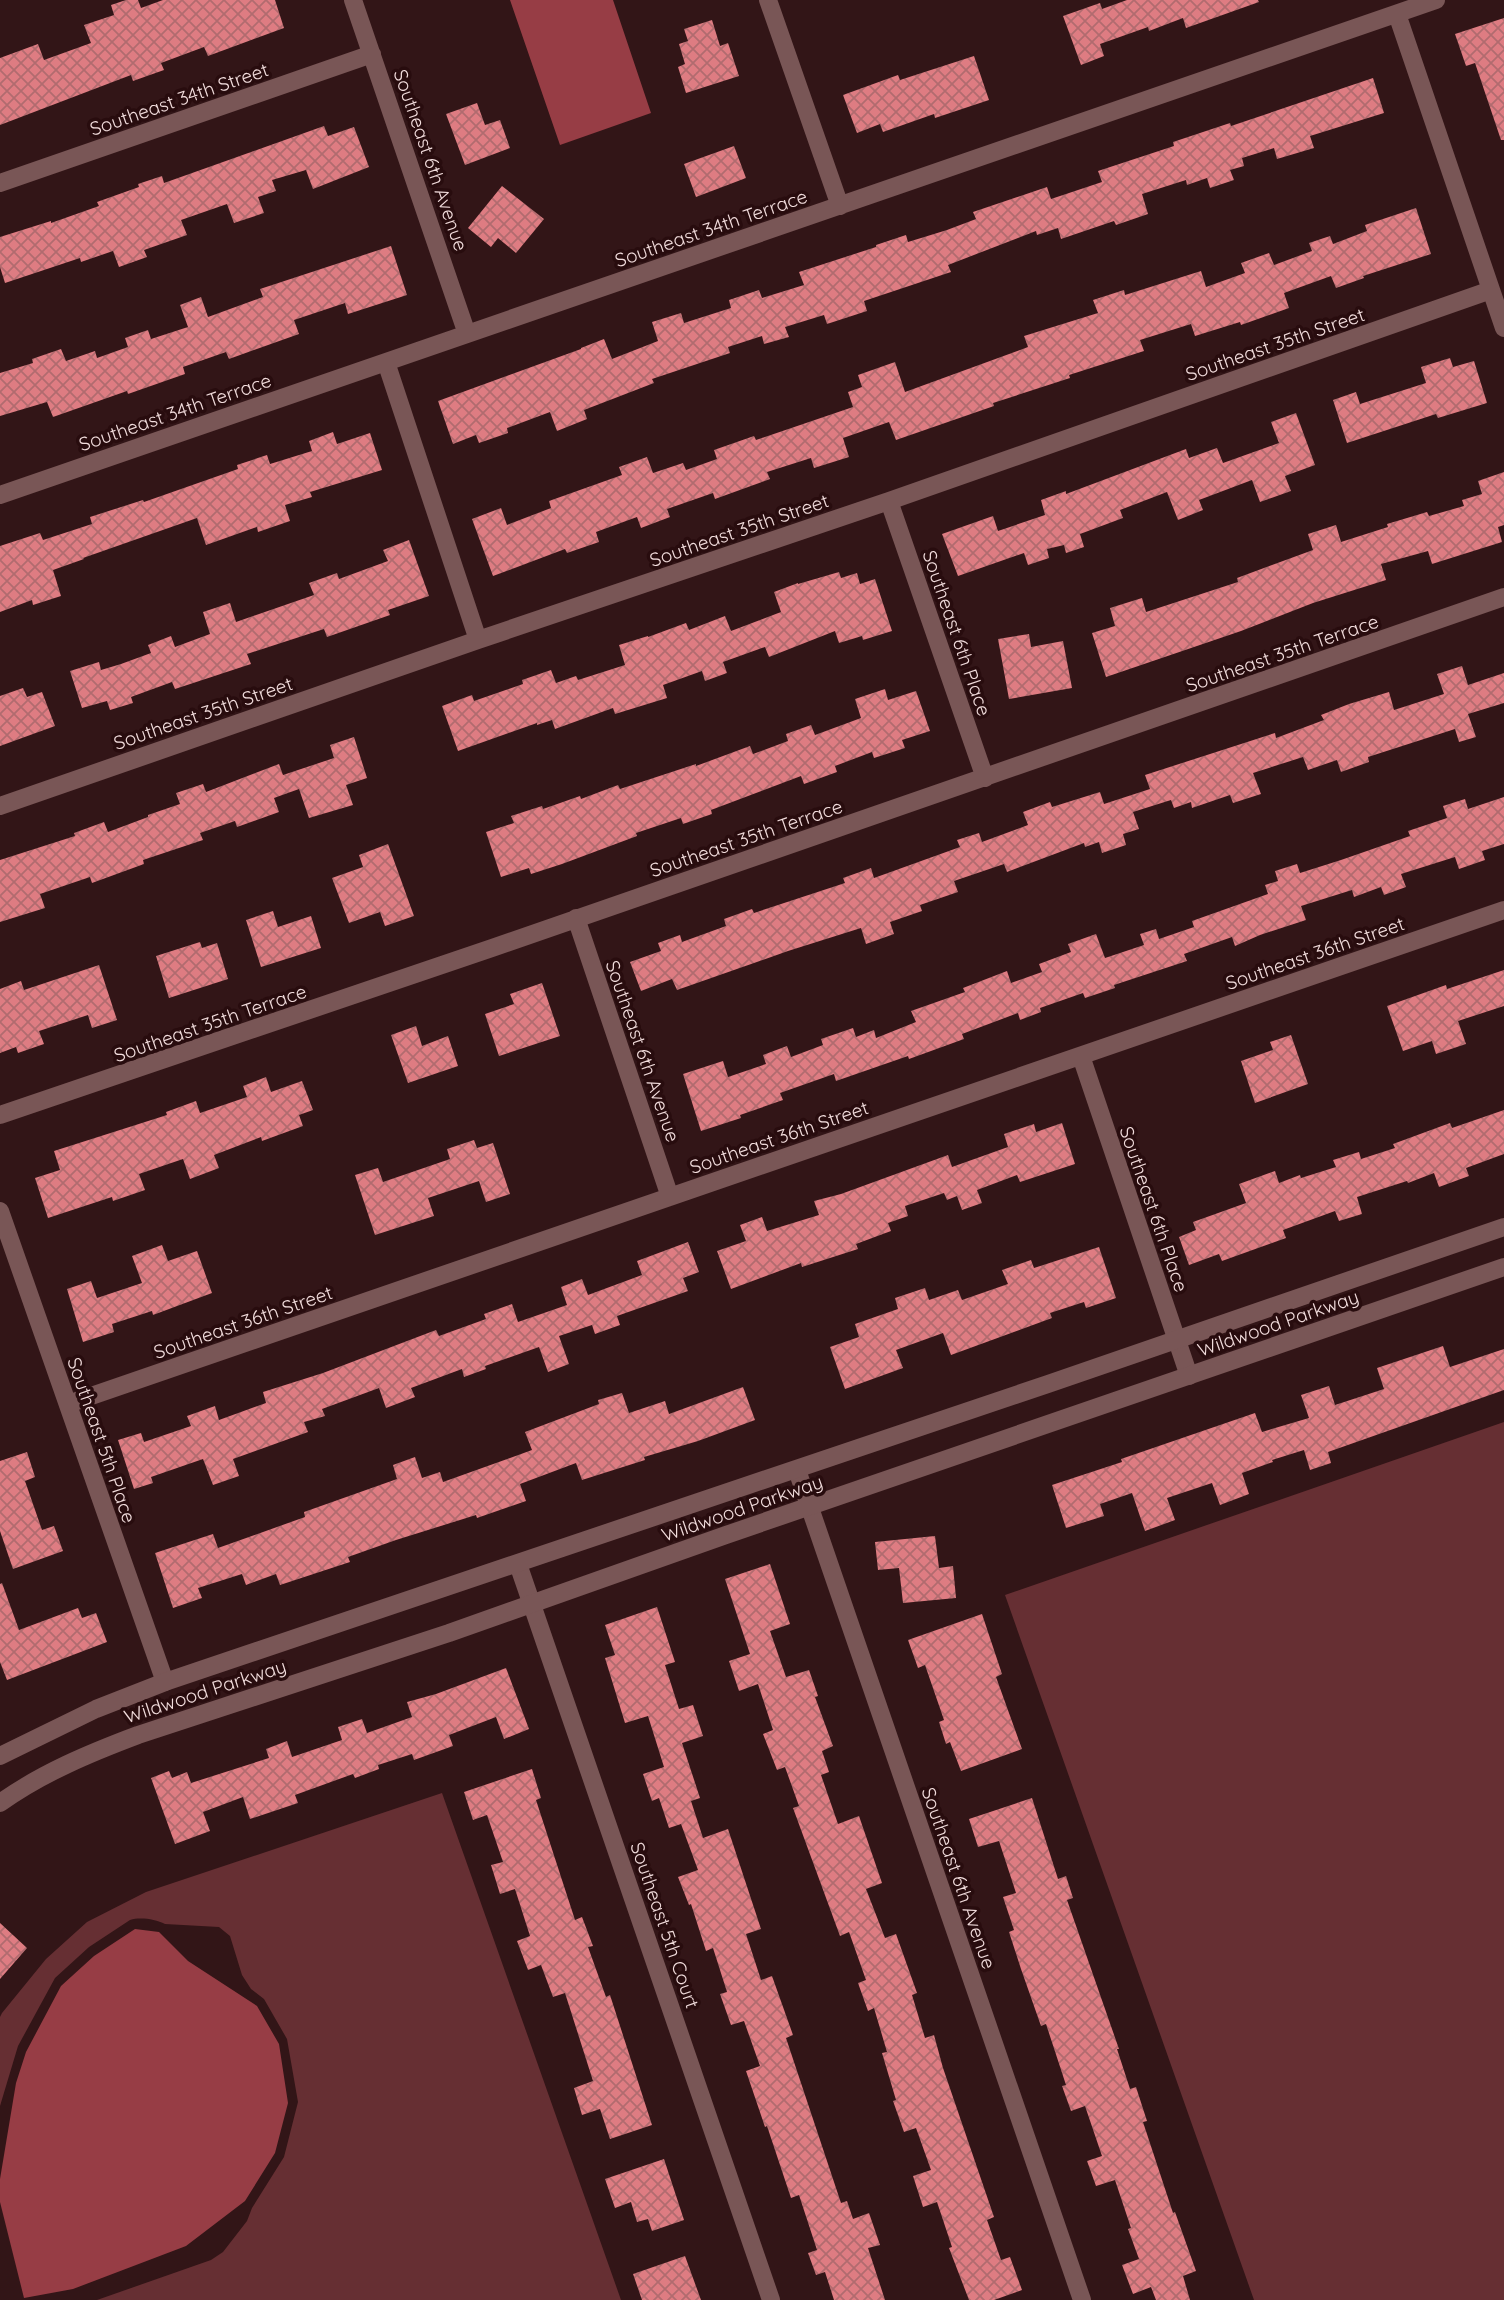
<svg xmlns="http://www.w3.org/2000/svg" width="1504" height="2300" font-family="Quicksand,sans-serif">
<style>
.green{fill:#662f33}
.water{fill:#973d45}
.building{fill:url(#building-cross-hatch)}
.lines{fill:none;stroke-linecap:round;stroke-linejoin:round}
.street{stroke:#795656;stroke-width:18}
.secondary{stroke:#795656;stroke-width:18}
.labels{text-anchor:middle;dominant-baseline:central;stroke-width:7;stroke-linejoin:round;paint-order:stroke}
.street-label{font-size:19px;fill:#f2dddd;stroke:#280c0e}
</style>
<defs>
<pattern id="building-cross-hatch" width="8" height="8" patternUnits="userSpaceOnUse" patternTransform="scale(1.75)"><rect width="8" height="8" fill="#de7c82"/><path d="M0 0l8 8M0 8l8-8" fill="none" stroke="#b16b6f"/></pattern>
</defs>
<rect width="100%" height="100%" fill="#321517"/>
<path class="green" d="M1504 1422V2300H1254L1005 1595Z
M442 1793 621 2300H97L211 2260 223 2252 247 2221 252 2208 284 2157 298 2102 287 2039 264 1999 251 1989 242 1975 230 1936 219 1927 165 1924C155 1919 140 1917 130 1920L89 1947 55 1978 18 2046 0 2106V2017L2 2013 46 1959 87 1922 146 1892Z"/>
<path class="water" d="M510 0H613L651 113 560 145Z
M135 1929 159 1932 188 1961 257 2006 279 2044 288 2103 275 2153 245 2201 186 2246 73 2289 24 2298 0 2202V2179L16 2083 26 2052 61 1986 94 1956Z"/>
<path class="building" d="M126 0H138L141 8 163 0H275L284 28 208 56 204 47 161 63 164 70 133 81 131 75 0 125V58L38 44 44 60 91 43 84 25 114 15 111 5Z
M1127 0H1258L1259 2 1186 28 1183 18 1149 31 1148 27 1100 44 1104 56 1081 65 1063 16 1100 3 1102 9Z
M1504 18V140H1501L1475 63 1466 66 1455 34Z
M712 20 720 46 728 43 739 76 686 93 678 67 685 64 679 44 688 41 684 29Z
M974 56 989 100 935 118 934 114 883 132 880 124 857 133 843 95 898 75 900 80Z
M1373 78 1384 113 1310 136 1314 148 1277 159 1274 148 1242 158 1244 166 1230 170 1234 180 1210 188 1207 178 1187 185 1186 180 1142 194 1148 214 1116 225 1114 221 1061 239 1058 228 1037 235 1036 231 948 265 951 272 864 301 867 311 827 324 824 315 785 327 789 337 764 344 762 336 728 347 730 353 652 379 654 383 584 410 587 419 557 431 550 412 507 428 508 433 479 443 476 435 453 444 438 401 581 349V348L604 339 612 359 658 341 652 322 681 313 684 323 731 308 729 300 759 290 762 298 804 285 799 272 876 247V245L906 235 908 242 947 230 976 219 973 212 1047 187 1051 199 1102 182 1098 171 1174 146 1173 142 1230 123 1231 126Z
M477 103 485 125 500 120 510 148 465 165 446 114Z
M324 126 328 136 354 127 369 167 313 189 306 170 272 180 276 191 258 197 264 213 234 223 227 204 181 220 187 235 144 250 147 257 119 267 113 251 81 262 80 258 5 283 0 267V237L51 221V223L99 206 97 202 139 187 138 184 162 176 164 183Z
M734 146 746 178 696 197 684 164Z
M502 186 544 219 516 253 498 238 491 247 468 228Z
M1416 208 1431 254 1363 276 1364 278 1336 288 1331 276 1284 293 1289 308 1241 325 1240 322 1195 336 1191 324 1140 340 1144 351 1069 375 1070 378 993 403 994 406 896 440 889 422 843 438 849 457 814 468 811 458 767 472 770 479 715 499 713 493 667 509 670 517 641 528 637 517 596 532 599 542 567 553 565 549 493 576 472 519 501 508 507 525 551 508 549 501 622 475 619 467 647 457 653 473 683 463 686 470 717 459 714 450 754 436 756 440 853 407 848 392 862 387 858 375 895 362 905 392 1028 347 1024 336 1098 313 1093 300 1124 290 1125 295 1201 271 1206 287 1245 273 1241 263 1269 253 1274 265 1312 251 1309 243 1330 236 1333 244 1367 231 1365 225Z
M391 246 407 295 348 314 345 303 294 320 299 334 229 359 226 352 183 367 185 374 128 394 127 391 53 417 47 402 0 416V373L33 363 32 359 61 349 66 361 95 351 97 358 128 347 125 338 148 330 151 339 188 327 180 305 201 297 208 317 263 297 260 289Z
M1450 358 1453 367 1474 361 1487 403 1438 418 1436 414 1347 443 1333 400 1356 392 1360 404 1426 383 1421 367Z
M1296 413 1315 465 1285 476 1291 491 1260 502 1252 480 1199 500 1203 510 1178 520 1167 492 1120 510 1123 518 1080 534 1084 547 1066 553 1064 545 1047 549 1049 558 1028 565 1024 553 958 576 942 534 993 516 998 531 1045 515 1041 500 1066 491V494L1186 449 1189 458 1217 448 1223 463 1279 443 1271 422Z
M333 432 337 444 370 433 382 470 310 492 312 497 285 505 290 521 258 532 257 527 206 545 197 518 83 558 84 559 53 570 61 596 33 605 32 600 0 612V546L40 533 43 540 92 524 90 517 143 500 144 502 238 469 237 465 267 455 270 464 312 451 309 441Z
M1504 472V525L1498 527 1502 542 1432 564 1428 551 1381 564 1386 580 1313 603 1241 631 1106 677 1092 633 1115 626 1110 608 1142 598 1146 612 1238 582 1237 578 1313 550 1308 534 1336 525 1341 542 1388 527 1387 524 1427 512 1429 516 1464 506 1462 500 1482 494 1478 481Z
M409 540 429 596 388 610 390 615 327 637 324 629 247 654 251 664 175 689 172 682 131 697 133 703 110 710 107 701 82 708 70 671 99 662 101 670 121 664 151 653 148 645 171 636 175 647 210 634 203 612 230 603 236 622 314 595 309 583 337 573 339 579 388 561 383 550Z
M839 572 841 578 857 573 860 584 875 579 892 631 863 640 862 636 839 643 835 631 769 657 765 647 723 662 727 673 705 681 702 671 663 685 667 698 615 714 613 708 555 729 552 720 537 725V723L458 751 442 706 472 695 474 701 523 684 522 680 551 670 556 683 576 676 578 680 625 665 619 645 648 636V637L686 623 689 630 725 616 731 631 781 612 774 592 798 583V584Z
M1029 634 1031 647 1063 641 1072 688 1009 699 998 639Z
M1462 666 1468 685 1504 673V703L1468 714 1476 737 1459 742 1455 729 1368 757 1369 762 1341 772 1337 760 1308 770 1303 757 1253 773 1261 794 1233 803 1230 795 1192 808 1191 802 1174 808 1171 800 1133 812 1139 829 1123 834 1126 845 1102 853 1099 842 1085 847 1084 843 1007 872 1004 864 954 881 958 892 920 905 922 911 890 922 894 934 866 944 861 928 788 951 677 990 672 979 641 991 630 962 661 951 658 943 680 935 682 942 726 926 724 919 752 909 754 913 845 883 843 878 871 868 874 878 960 847 957 840 979 833 982 842 1028 825 1023 812 1050 802 1052 807 1100 792 1104 804 1150 789 1145 775 1275 733 1276 738 1324 720 1321 715 1349 704 1389 692 1394 710 1444 694 1437 674Z
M23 688 27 697 42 692 55 726 0 746V696Z
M885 689 888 700 916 691 930 731 902 740 905 748 874 758 872 752 835 766 837 772 804 784 801 776 711 810 712 814 683 824 681 818 636 833 637 836 562 864 531 874 529 868 501 877 486 832 514 823 511 816 542 806 543 809 580 796 581 799 618 785 620 789 696 764V766L750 746 753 754 788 741 786 734 811 725 815 735 861 718 855 699Z
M354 737 367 778 346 785 353 805 309 818 299 789 274 798 279 812 237 827 235 821 200 833 203 840 143 860 144 864 92 883 90 877 40 894 45 908 0 922V860L75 836 74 833 104 822 108 832 148 817V815L180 804 176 793 203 784 206 792 279 764 283 775 334 758 330 745Z
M1504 797V844L1482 851 1485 860 1459 869 1455 857 1401 874 1406 887 1384 895 1381 887 1354 897 1352 890 1301 906 1306 920 1260 935 1235 946 1232 937 1184 954 1187 961 1114 985 1115 988 1085 998 1083 993 1040 1008 1041 1012 1020 1020 1018 1013 962 1034 964 1039 909 1059 908 1056 836 1081 834 1074 780 1093 783 1100 740 1115 741 1118 701 1131 683 1074 723 1061 728 1077 766 1064 763 1055 787 1046 791 1057 823 1045 821 1039 853 1028 856 1037 874 1030 876 1038 916 1022 911 1011 965 992 963 988 1007 971 1011 983 1042 972 1039 964 1071 952 1068 944 1096 934 1105 958 1144 945 1140 934 1156 929 1159 939 1194 927 1192 921 1268 894 1265 885 1278 881 1275 871 1297 864 1300 873 1341 860 1410 836 1408 831 1447 818 1443 806 1465 799 1468 809Z
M388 844 414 916 385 926 380 912 349 923 332 878 363 867 359 855Z
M273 911 278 927 311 916 321 948 261 967 246 920Z
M200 942 202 948 217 943 228 979 169 998 156 956Z
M99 965 117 1020 92 1028 88 1015 39 1031 44 1044 18 1053 16 1047 0 1053V989L21 981 24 990Z
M1504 970V1006L1458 1021 1466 1044 1436 1054 1432 1041 1403 1051 1387 1006 1446 985 1447 989Z
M542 983 560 1036 499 1056 485 1014 514 1004 510 994Z
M416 1026 422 1046 448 1036 458 1066 408 1083 391 1035Z
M1291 1035 1308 1084 1255 1103 1241 1061 1273 1050 1270 1042Z
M266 1077 271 1092 302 1081 313 1110 299 1115 303 1126 262 1141 261 1137 214 1155 219 1168 190 1179 183 1159 139 1174 145 1190 113 1201 112 1197 48 1218 35 1178 60 1170 54 1151 167 1115 166 1112 196 1101 200 1113 247 1097 243 1086Z
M1504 1110V1154L1466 1168 1469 1176 1439 1187 1434 1173 1408 1183 1407 1181 1357 1197 1362 1214 1339 1221 1335 1211 1283 1230 1286 1238 1222 1261 1219 1254 1189 1265 1179 1237 1196 1230 1193 1222 1246 1203 1239 1184 1275 1171 1279 1183 1300 1175 1301 1178 1336 1167 1333 1160 1359 1152 1361 1159 1395 1148 1393 1144 1450 1123 1452 1128Z
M1062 1123 1075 1164 1020 1182 1017 1175 977 1190 982 1203 962 1210 957 1196 947 1200 944 1193 905 1206 908 1216 888 1223 891 1231 856 1244 858 1249 802 1267 801 1263 731 1289 717 1251 746 1241 740 1225 762 1217 767 1231 819 1215 814 1201 841 1194 948 1155 952 1167 1008 1147 1004 1134 1034 1124 1036 1132Z
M474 1140 477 1148 493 1143 510 1194 486 1202 479 1181 428 1198 434 1216 375 1235 355 1175 378 1168 383 1182 450 1159 447 1149Z
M688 1242 699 1272 683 1278 688 1291 617 1316 620 1325 595 1334 592 1325 559 1336 569 1364 548 1372 539 1347 485 1366 486 1369 464 1377 462 1369 411 1388 415 1397 386 1408 379 1388 322 1409 325 1416 304 1422 308 1432 233 1459 239 1476 213 1485 203 1459 151 1477 153 1483 134 1489 118 1440 141 1433 144 1442 191 1426 187 1416 215 1406 219 1420 266 1403 263 1392 323 1373 436 1330 439 1336 486 1319 484 1314 512 1304 518 1322 567 1305 561 1287 582 1279 588 1295 642 1275 637 1261Z
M162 1245 168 1261 197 1251 212 1293 153 1315 152 1311 112 1324 114 1332 83 1342 67 1289 91 1281 97 1298 142 1283 132 1256Z
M1099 1247 1116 1298 1086 1308 1084 1302 1050 1313 1052 1318 951 1355 943 1333 896 1350 903 1368 845 1389 830 1347 859 1337 855 1324 898 1309 895 1298 925 1288 929 1300 958 1290 962 1300 1008 1284 1002 1270 1031 1260 1034 1268Z
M1443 1346 1450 1367 1504 1349V1390L1328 1452 1331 1463 1310 1470 1304 1450 1272 1460 1273 1462 1242 1473 1249 1494 1220 1505 1212 1483 1167 1498 1175 1520 1145 1531 1132 1493 1100 1504 1104 1516 1066 1528 1052 1485 1122 1462 1121 1459 1255 1413 1262 1432 1309 1418 1301 1395 1329 1386 1335 1405 1384 1389 1377 1368Z
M743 1387 755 1420 698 1441 644 1457 645 1460 582 1480 576 1463 520 1484 526 1501 477 1518 476 1515 396 1540 348 1557 350 1562 280 1585 276 1574 246 1585 242 1574 198 1588 202 1598 173 1608 155 1553 213 1534 218 1548 305 1517 304 1512 397 1479 393 1465 415 1457 422 1478 440 1472 443 1482 532 1450 525 1432 599 1404 598 1400 622 1393 629 1413 665 1401 669 1414Z
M27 1452 35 1477 25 1481 42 1530 54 1526 63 1551 13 1569 0 1531V1461Z
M935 1536 939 1568 953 1566 956 1598 903 1603 899 1568 878 1570 875 1542Z
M770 1564 790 1624 770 1631 786 1677 809 1670 818 1696 815 1697 833 1746 822 1751 829 1772 821 1775 838 1824 859 1816 882 1883 866 1889 885 1938 896 1934 917 1993 912 1995 925 2038 934 2035 943 2068 994 2217 987 2220 1001 2260 1010 2257 1022 2290 994 2300H969L949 2248 952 2247 937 2202 923 2207 913 2176 931 2170 916 2128 904 2132 893 2101 896 2100 882 2053 887 2052 874 2008 868 2011 858 1983 866 1980 849 1932 840 1936 793 1808 799 1806 785 1767 777 1770 763 1734 773 1730 758 1684 739 1691 729 1661 750 1654 725 1579Z
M2 1583 19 1630 78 1608 82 1618 96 1613 107 1642 7 1680 0 1662V1584Z
M657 1607 675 1662 665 1665 679 1709 693 1705 703 1736 682 1743 700 1798 691 1801 703 1838 728 1829 761 1929 746 1934 761 1980 772 1976 793 2035 786 2038 841 2203 847 2201 853 2219 869 2213 880 2245 868 2248 885 2300H834L825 2272 816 2275 808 2253 817 2250 799 2195 791 2198 767 2126 765 2127 746 2071 760 2066 744 2021 731 2025 720 1994 727 1992 713 1948 706 1951 691 1904 689 1905 678 1877 698 1870 681 1824 669 1828 659 1798 652 1801 643 1774 664 1767 648 1716 625 1723 605 1658 615 1655 605 1625Z
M982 1614 1002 1674 996 1677 1022 1749 961 1771 950 1742 946 1744 939 1722 944 1720 925 1665 918 1668 908 1640Z
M506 1668 529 1729 504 1739 496 1717 449 1735 453 1746 414 1760 412 1754 378 1765 379 1769 355 1778 353 1774 295 1795 298 1803 250 1819 243 1797 203 1812 210 1831 175 1844 151 1778 169 1771 172 1778 187 1772 191 1783 269 1758 266 1749 287 1741 292 1757 342 1740 338 1727 362 1719 367 1733 412 1717 407 1702 436 1694Z
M532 1769 541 1798 536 1800 575 1920 582 1917 593 1946 588 1947 606 1997 610 1995 652 2125 610 2139 600 2109 582 2115 574 2088 593 2081 565 1993 553 1997 541 1965 528 1970 517 1941 530 1936 515 1889 500 1894 491 1865 503 1862 487 1815 473 1820 464 1792Z
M1032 1798 1058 1879 1066 1876 1073 1898 1067 1900 1119 2049H1117L1130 2089 1136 2087 1147 2121 1143 2122 1173 2213 1175 2212 1196 2271 1183 2276 1190 2300H1156L1151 2287 1133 2294 1122 2265 1139 2259 1128 2229 1131 2228 1115 2180 1096 2186 1087 2161 1102 2156 1085 2106 1071 2111 1062 2086 1066 2085 1046 2024 1041 2026 1021 1969 1009 1932 1014 1930 1003 1897 1016 1893 999 1841 978 1847 969 1819Z
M0 1923 27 1948 0 1979Z
M664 2159 684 2220 652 2231 648 2219 637 2222 631 2202 615 2208 605 2179Z
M685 2256 701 2300H642L633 2274Z"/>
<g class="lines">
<path class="street" d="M353 0 467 334
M768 0 840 206
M1397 14 1504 328
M0 183 372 54
M386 362 478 640
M0 495 1436 0
M889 501 985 778
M0 806 478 640 889 501 1491 290
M576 918 670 1197
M1081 1056 1189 1376
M0 1115 492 948 1504 597
M0 1211 165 1682
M68 1404 1504 910
M797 1470 1082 2300
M518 1564 771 2300"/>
<path class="secondary" d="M0 1756 96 1709 165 1682 1048 1384 1504 1227
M0 1803C42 1773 90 1753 138 1735L449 1633 726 1535 1504 1267"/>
</g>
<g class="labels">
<g class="street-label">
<text transform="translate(179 99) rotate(-19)">Southeast 34th Street</text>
<text transform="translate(431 160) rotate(71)">Southeast 6th Avenue</text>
<text transform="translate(711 228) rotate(-19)">Southeast 34th Terrace</text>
<text transform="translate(1275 344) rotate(-19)">Southeast 35th Street</text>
<text transform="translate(175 412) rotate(-19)">Southeast 34th Terrace</text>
<text transform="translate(739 530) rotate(-19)">Southeast 35th Street</text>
<text transform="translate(957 633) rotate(71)">Southeast 6th Place</text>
<text transform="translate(1282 653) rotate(-19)">Southeast 35th Terrace</text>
<text transform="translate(203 713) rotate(-19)">Southeast 35th Street</text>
<text transform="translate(746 838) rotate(-19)">Southeast 35th Terrace</text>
<text transform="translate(1315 953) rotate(-19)">Southeast 36th Street</text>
<text transform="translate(210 1023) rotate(-19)">Southeast 35th Terrace</text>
<text transform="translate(643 1051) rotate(71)">Southeast 6th Avenue</text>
<text transform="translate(779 1137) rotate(-19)">Southeast 36th Street</text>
<text transform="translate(1154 1209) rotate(71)">Southeast 6th Place</text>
<text transform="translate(243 1322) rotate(-19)">Southeast 36th Street</text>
<text transform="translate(1278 1323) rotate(-19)">Wildwood Parkway</text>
<text transform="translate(102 1440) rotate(71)">Southeast 5th Place</text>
<text transform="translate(742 1508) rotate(-19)">Wildwood Parkway</text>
<text transform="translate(205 1691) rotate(-18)">Wildwood Parkway</text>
<text transform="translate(959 1878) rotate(71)">Southeast 6th Avenue</text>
<text transform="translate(665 1925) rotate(71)">Southeast 5th Court</text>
</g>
</g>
</svg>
